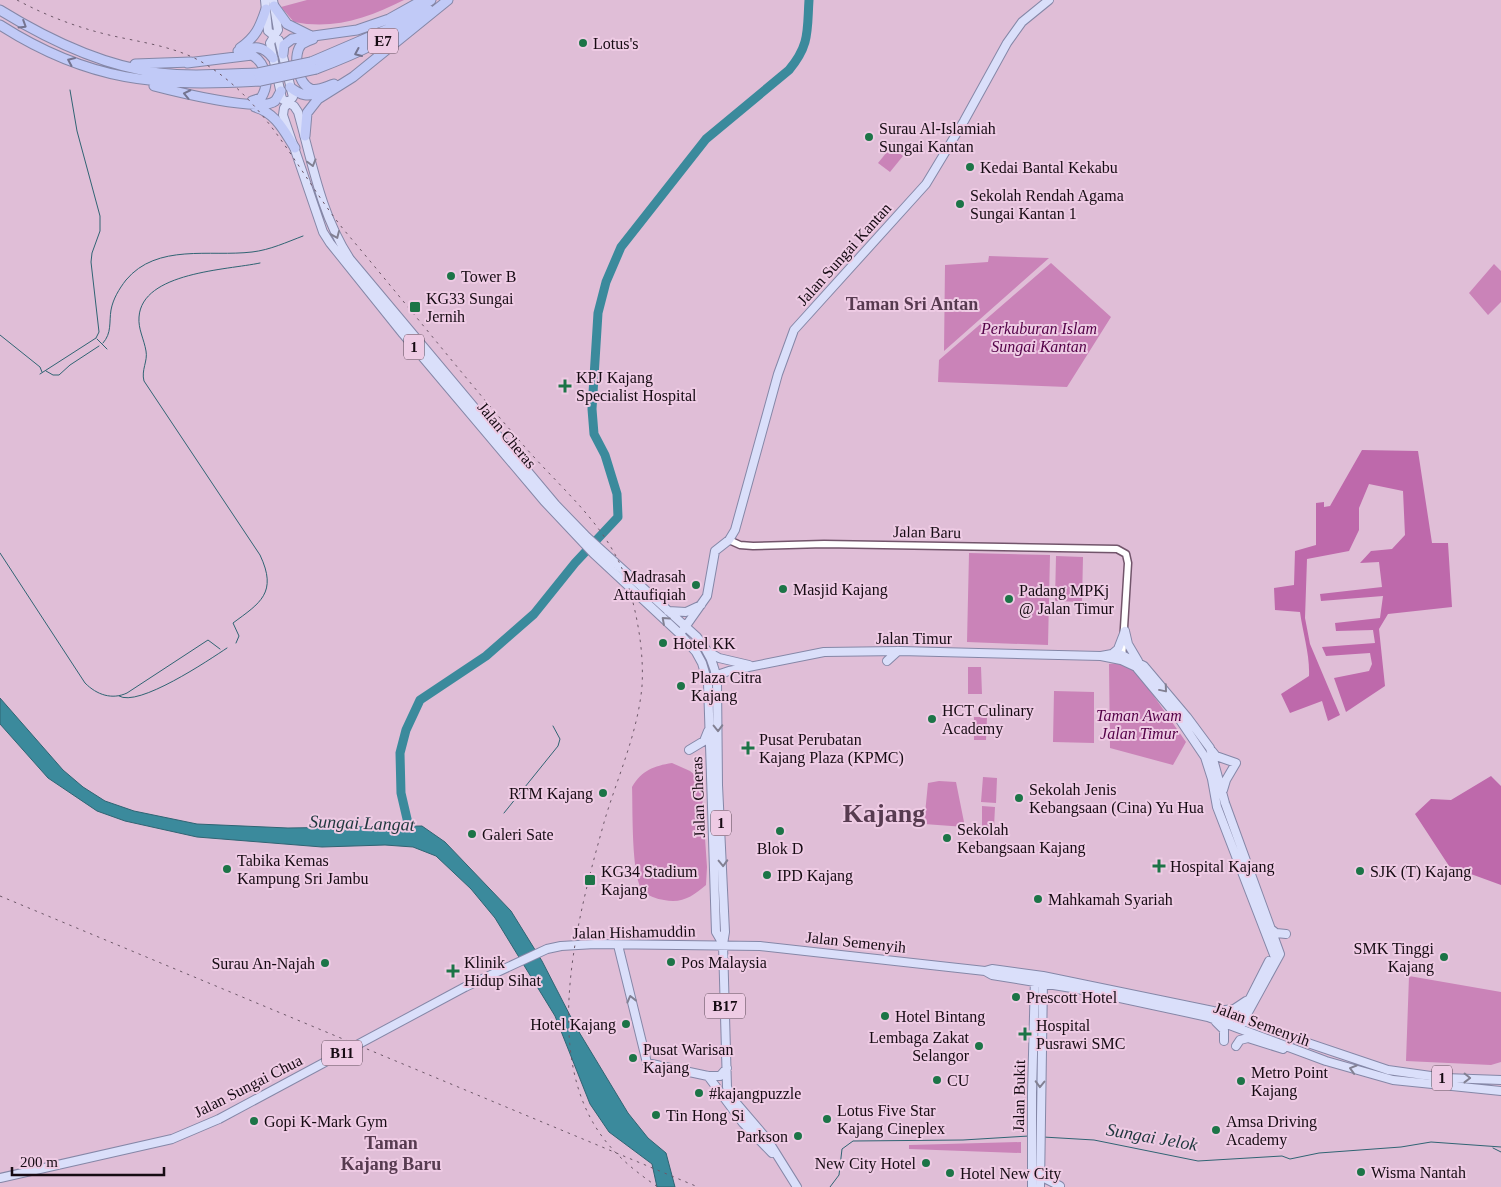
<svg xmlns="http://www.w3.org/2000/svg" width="1501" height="1187" font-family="Georgia,serif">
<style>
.green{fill:#ca83b8}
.forest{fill:#be69ab}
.water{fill:#3b8a9c;stroke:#306473}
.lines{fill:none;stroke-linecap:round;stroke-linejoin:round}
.stream{stroke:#306473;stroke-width:1}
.river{stroke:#3b8a9c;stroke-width:9}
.minor-casing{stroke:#72556b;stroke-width:9}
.major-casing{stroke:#8587a7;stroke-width:10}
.highway-casing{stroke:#8587a7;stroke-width:11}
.minor{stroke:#fff;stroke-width:6}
.major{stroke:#dadffa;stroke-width:8}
.highway{stroke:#c1caf7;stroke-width:9}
.rail{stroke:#6d5868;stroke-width:1;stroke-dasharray:2.5 5;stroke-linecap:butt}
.major-bridge-casing{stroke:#8587a7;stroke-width:10;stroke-linecap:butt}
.highway-bridge-casing{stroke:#8587a7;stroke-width:11;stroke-linecap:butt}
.major-bridge{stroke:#dadffa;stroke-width:8}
.highway-bridge{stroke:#c1caf7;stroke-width:9}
.oneway{stroke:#747490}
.oneway2{stroke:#828092}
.poi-dot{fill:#1c7447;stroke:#eecbe4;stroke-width:2}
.labels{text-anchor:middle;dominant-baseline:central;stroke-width:4;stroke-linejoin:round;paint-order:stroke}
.shield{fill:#eecbe4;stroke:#574552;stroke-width:1}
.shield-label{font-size:15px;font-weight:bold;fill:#160b13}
.poi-label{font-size:16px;fill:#160b13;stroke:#eecbe4;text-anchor:start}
.street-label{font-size:16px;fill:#160b13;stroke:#eecbe4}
.park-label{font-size:16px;font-style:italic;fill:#530147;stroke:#eecbe4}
.neighbourhood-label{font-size:18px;font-weight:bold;fill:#573b50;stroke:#eecbe4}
.water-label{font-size:18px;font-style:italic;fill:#1e373d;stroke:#eecbe4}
.town-label{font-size:26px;font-weight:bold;fill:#573b50;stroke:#eecbe4}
</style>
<rect width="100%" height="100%" fill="#e0bed7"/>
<path class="green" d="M307 0H404C368 18 334 30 294 22L281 7Z
M891 147 903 156 890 172 878 163Z
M989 256 1049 258 944 351 945 265 988 262Z
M1051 263 1111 317 1067 387 938 382 939 360Z
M1494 264 1501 271V302L1488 315 1469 293Z
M969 553 1050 555 1048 645 967 642Z
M1056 556 1083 557 1082 602 1055 601Z
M1119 663 1137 672 1186 742 1173 765 1110 748 1109 664Z
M968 667H981L982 694H968Z
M1054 691 1094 692V743L1053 742Z
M974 717H987L986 740H974Z
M672 763 690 771 701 780 707 867 706 885C693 896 682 904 664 900 657 899 648 896 643 891 631 878 633 807 632 787 642 770 654 766 672 763Z
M983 777 997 778 996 803 981 802Z
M939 781 956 782 965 827 924 824 928 783Z
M982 806 995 807 994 827H982Z
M1409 976 1501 992V1062L1491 1065 1406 1061Z
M1021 1142V1153L909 1149V1145Z"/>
<path class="forest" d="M1362 450 1418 451 1432 543H1448L1452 607 1388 614 1379 629 1385 686 1346 712 1334 678 1369 671 1372 664 1370 653 1326 656 1322 647 1375 643 1373 630 1336 631 1335 623 1380 618 1383 596 1321 601 1320 594 1382 587 1379 562 1360 563 1371 551 1392 549 1405 535 1403 491 1369 484 1359 508V530L1349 551 1307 559 1305 618 1310 644 1340 715 1328 721 1322 701 1290 713 1281 694 1309 676C1310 655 1303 634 1300 612L1275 610 1274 588 1294 585 1295 551 1316 545V503L1324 502V507L1330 506Z
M1491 776 1501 786V885L1449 866 1415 814 1431 799 1451 800Z"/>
<path class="water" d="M0 698 63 770 83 787 105 801 134 811 197 824 288 828 422 826 445 842 511 911 542 961 576 1027 628 1113 648 1138 666 1153 675 1187H657L652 1164 609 1132 590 1104 555 1016 495 918 471 889 436 856 413 847 385 845 322 847 197 837 125 821 97 811 48 778 0 724Z"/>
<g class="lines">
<path class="stream" d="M0 335 40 367 42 372
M97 339 107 349
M103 343C112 333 109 322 111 310 113 299 119 289 126 280 157 243 210 257 252 252 270 250 287 242 303 236
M46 371 53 375H59L70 365 99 346
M40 374 96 338 99 332 91 262 92 253 100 231V216L77 131 70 90
M0 553 85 683C97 695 112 700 127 693L208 640 220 649
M236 643 239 636 233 623C260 603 278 593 260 555L144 381C141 370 148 361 146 351 144 339 138 329 139 317 142 272 227 270 260 263
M119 696C138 708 209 660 227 648
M504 813 558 746 560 739 553 726
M1043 1137 1094 1140 1198 1161 1282 1156 1290 1159 1319 1153 1401 1147 1431 1142 1501 1147
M1493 1148 1501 1152
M830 1187 839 1175 842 1149 853 1141 963 1140 1029 1136"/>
<path class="river" d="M411 836 401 793 400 753 406 730 420 700 486 656 534 614 575 563 618 517 617 494 605 455 594 434 592 409 598 313 606 282 621 247 706 139 789 70C810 45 807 31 809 0"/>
<g class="minor-casing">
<path id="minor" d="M729 540 740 545 753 546 824 544 1117 549 1126 554 1128 563 1122 660"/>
</g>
<g class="major-casing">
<path id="major" d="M265 0 268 31 279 40 293 97 284 108 283 115 323 232 330 243 403 334 544 501 593 553 679 633 696 652 702 663 708 683 716 932 723 944
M273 0 278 30 270 43 282 99 294 106 298 112C312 162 321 215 350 259L556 505 587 537 697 637C708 650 715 666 717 682L718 785 725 932 723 944 727 1087 732 1098 767 1139 797 1187
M668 611 686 612 701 605
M683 630 707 596 715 551 729 540 735 530 778 374 794 330 926 184 964 121 1007 43 1022 22 1049 0
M1125 631 1128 644 1138 661
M707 651 719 658 749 665
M1112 654 1118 649 1125 631
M1101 656 1121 660 1136 667 1180 720 1205 757 1212 779 1217 807 1276 960
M887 661 898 651
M711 677 729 671 824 652 900 651 1101 656 1112 654 1122 655 1144 666 1187 717 1210 748 1225 803 1280 954 1240 1027
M689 750 704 741 708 731
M1212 751 1216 756 1236 763 1226 780 1223 790
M1271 929 1276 933 1286 934
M618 945 647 1063 708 1076H720L727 1068
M985 971 992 969 1043 976 1213 1011 1388 1070 1445 1078 1501 1080
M465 987 547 949 561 946 595 944 760 946 985 971 992 975 1078 989 1208 1017 1326 1061 1393 1080 1501 1091
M1217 1011 1234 1009 1246 1001
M1216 1022 1224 1030V1041
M1237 1024 1269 961
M1236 1046 1240 1040 1248 1038 1283 1049
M708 1076 743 1123 772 1153
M1041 1171 1046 1179 1060 1186
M0 1178 172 1139 219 1119
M1032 1187V1093L1035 977
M1040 1187 1043 980"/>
</g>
<g class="highway-casing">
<path id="highway" d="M274 6 287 24 309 35
M0 10C47 39 103 66 159 73 191 77 225 74 258 73
M0 25C89 82 158 87 260 81
M313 39C310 40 305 42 302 44 292 53 297 84 311 89 319 91 327 86 334 84
M240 48C256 37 260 27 266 9
M238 51C254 47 262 44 273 58
M283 54 284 45 292 39 357 30 389 19 423 0
M311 62 388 29 431 0
M187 63 252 55C267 64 270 84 261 98L252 101
M135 64 191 62
M316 69C361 52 390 38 429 10
M154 86C173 91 261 113 275 101 277 99 279 94 281 91
M290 87C301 96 308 97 322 92
M255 107C276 113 284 131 295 148
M305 136 307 113 318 99 353 77 448 0"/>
</g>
<use href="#minor" class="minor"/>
<use href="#major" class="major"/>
<use href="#highway" class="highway"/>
<path class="rail" d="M17 0C47 16 76 27 109 35 139 42 173 46 200 61 267 99 298 173 344 230 405 302 463 376 525 447 564 492 612 529 629 588 638 618 644 654 642 686 638 732 618 776 605 819 579 912 540 1050 601 1135 616 1156 637 1173 658 1187
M0 896 698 1187"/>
<g class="major-bridge-casing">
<path id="major-bridge" d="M219 1119 465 987"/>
</g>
<g class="highway-bridge-casing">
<path id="highway-bridge" d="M258 73 311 62
M260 81 316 69"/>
</g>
<use href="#major-bridge" class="major-bridge"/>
<use href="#highway-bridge" class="highway-bridge"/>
</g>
<defs><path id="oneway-chevron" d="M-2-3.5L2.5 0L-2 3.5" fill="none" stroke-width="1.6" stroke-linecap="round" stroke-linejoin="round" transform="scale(1.25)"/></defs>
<g class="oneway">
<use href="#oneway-chevron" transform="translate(23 25) rotate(32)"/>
<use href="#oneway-chevron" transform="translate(358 53) rotate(156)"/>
<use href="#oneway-chevron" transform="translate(71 61) rotate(-156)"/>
<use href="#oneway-chevron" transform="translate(187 94) rotate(-168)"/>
</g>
<g class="oneway2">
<use href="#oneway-chevron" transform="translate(312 163) rotate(75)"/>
<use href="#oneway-chevron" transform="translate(336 235) rotate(67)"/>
<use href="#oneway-chevron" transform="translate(665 620) rotate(-138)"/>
<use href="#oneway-chevron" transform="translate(1164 689) rotate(50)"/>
<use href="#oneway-chevron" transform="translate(718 728) rotate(89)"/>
<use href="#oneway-chevron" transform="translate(723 863) rotate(88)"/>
<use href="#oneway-chevron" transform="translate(631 999) rotate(-104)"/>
<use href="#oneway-chevron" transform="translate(1353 1069) rotate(-163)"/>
<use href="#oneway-chevron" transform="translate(1467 1078) rotate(1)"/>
<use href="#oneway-chevron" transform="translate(1040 1084) rotate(91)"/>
</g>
<g class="poi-dot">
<circle cx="583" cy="43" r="5"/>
<circle cx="869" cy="137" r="5"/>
<circle cx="970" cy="167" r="5"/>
<circle cx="960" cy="204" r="5"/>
<circle cx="451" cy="276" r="5"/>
<rect x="409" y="301" width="12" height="12" rx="2.5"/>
<path d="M562.5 378.5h5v5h5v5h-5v5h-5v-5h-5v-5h5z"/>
<circle cx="696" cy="585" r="5"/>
<circle cx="783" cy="589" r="5"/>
<circle cx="1009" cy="599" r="5"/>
<circle cx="663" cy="643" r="5"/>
<circle cx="681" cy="686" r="5"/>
<circle cx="932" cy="719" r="5"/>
<path d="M745.5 740.5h5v5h5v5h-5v5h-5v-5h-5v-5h5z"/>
<circle cx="603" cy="793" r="5"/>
<circle cx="1019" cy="798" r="5"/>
<circle cx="780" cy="831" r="5"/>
<circle cx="472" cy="834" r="5"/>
<circle cx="947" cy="838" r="5"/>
<path d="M1156.5 858.5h5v5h5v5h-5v5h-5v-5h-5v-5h5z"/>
<circle cx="227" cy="869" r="5"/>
<circle cx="1360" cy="871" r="5"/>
<circle cx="767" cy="875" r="5"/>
<rect x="584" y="874" width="12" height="12" rx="2.5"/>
<circle cx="1038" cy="899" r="5"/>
<circle cx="1444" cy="957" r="5"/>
<circle cx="671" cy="962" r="5"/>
<circle cx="325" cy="963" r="5"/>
<path d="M450.5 963.5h5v5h5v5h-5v5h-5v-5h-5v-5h5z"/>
<circle cx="1016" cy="997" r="5"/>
<circle cx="885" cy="1016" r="5"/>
<circle cx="626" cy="1024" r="5"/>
<path d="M1022.5 1026.5h5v5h5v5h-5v5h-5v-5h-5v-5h5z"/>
<circle cx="979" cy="1046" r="5"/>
<circle cx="633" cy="1058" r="5"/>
<circle cx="937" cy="1080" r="5"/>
<circle cx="1241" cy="1081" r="5"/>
<circle cx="699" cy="1093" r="5"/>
<circle cx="656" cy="1115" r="5"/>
<circle cx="827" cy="1119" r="5"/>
<circle cx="254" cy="1121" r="5"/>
<circle cx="1216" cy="1130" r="5"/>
<circle cx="798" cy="1136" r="5"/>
<circle cx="926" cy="1163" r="5"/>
<circle cx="1361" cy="1172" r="5"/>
<circle cx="950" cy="1173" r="5"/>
</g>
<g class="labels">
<g class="shield">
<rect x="368" y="28.5" width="30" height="25" rx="4"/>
<rect x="404" y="334.5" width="20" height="25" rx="4"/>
<rect x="711" y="810.5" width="20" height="25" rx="4"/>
<rect x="705" y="993.5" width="40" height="25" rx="4"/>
<rect x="322" y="1040.5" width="40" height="25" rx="4"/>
<rect x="1432" y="1065.5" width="20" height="25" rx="4"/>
</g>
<g class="shield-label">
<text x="383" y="41">E7</text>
<text x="414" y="347">1</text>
<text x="721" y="823">1</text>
<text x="725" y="1006">B17</text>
<text x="342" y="1053">B11</text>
<text x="1442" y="1078">1</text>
</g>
<g class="poi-label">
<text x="593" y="43">Lotus's</text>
<text x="879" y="128">Surau Al-Islamiah<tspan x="879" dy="18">Sungai Kantan</tspan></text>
<text x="980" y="167">Kedai Bantal Kekabu</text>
<text x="970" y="195">Sekolah Rendah Agama<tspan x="970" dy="18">Sungai Kantan 1</tspan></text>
<text x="461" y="276">Tower B</text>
<text x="426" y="298">KG33 Sungai<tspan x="426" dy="18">Jernih</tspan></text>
<text x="576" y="377">KPJ Kajang<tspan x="576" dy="18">Specialist Hospital</tspan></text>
<text x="686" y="576" text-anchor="end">Madrasah<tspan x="686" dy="18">Attaufiqiah</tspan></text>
<text x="793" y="589">Masjid Kajang</text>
<text x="1019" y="590">Padang MPKj<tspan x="1019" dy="18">@ Jalan Timur</tspan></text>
<text x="673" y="643">Hotel KK</text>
<text x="691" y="677">Plaza Citra<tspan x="691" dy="18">Kajang</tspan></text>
<text x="942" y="710">HCT Culinary<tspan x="942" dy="18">Academy</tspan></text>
<text x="759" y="739">Pusat Perubatan<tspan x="759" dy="18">Kajang Plaza (KPMC)</tspan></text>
<text x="1029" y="789">Sekolah Jenis<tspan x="1029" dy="18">Kebangsaan (Cina) Yu Hua</tspan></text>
<text x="593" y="793" text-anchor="end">RTM Kajang</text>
<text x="957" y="829">Sekolah<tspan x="957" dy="18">Kebangsaan Kajang</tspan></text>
<text x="482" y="834">Galeri Sate</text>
<text x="780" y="848" text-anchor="middle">Blok D</text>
<text x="237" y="860">Tabika Kemas<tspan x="237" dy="18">Kampung Sri Jambu</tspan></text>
<text x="1170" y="866">Hospital Kajang</text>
<text x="601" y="871">KG34 Stadium<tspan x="601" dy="18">Kajang</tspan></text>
<text x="1370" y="871">SJK (T) Kajang</text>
<text x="777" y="875">IPD Kajang</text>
<text x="1048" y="899">Mahkamah Syariah</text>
<text x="1434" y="948" text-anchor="end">SMK Tinggi<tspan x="1434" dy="18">Kajang</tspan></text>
<text x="464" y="962">Klinik<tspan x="464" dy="18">Hidup Sihat</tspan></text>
<text x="681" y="962">Pos Malaysia</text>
<text x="315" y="963" text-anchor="end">Surau An-Najah</text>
<text x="1026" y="997">Prescott Hotel</text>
<text x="895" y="1016">Hotel Bintang</text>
<text x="616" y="1024" text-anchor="end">Hotel Kajang</text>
<text x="1036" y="1025">Hospital<tspan x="1036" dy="18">Pusrawi SMC</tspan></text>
<text x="969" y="1037" text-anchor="end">Lembaga Zakat<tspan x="969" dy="18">Selangor</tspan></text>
<text x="643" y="1049">Pusat Warisan<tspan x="643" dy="18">Kajang</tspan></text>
<text x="1251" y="1072">Metro Point<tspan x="1251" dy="18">Kajang</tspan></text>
<text x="947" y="1080">CU</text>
<text x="709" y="1093">#kajangpuzzle</text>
<text x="837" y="1110">Lotus Five Star<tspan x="837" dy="18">Kajang Cineplex</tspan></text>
<text x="666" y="1115">Tin Hong Si</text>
<text x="264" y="1121">Gopi K-Mark Gym</text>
<text x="1226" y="1121">Amsa Driving<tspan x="1226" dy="18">Academy</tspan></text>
<text x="788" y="1136" text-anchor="end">Parkson</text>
<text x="916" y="1163" text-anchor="end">New City Hotel</text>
<text x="1371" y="1172">Wisma Nantah</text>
<text x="960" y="1173">Hotel New City</text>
</g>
<g class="street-label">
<text transform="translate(844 254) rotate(-48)">Jalan Sungai Kantan</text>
<text transform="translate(507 435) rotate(50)">Jalan Cheras</text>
<text transform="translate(927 532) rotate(1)">Jalan Baru</text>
<text x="914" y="638">Jalan Timur</text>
<text transform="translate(698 797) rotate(-92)">Jalan Cheras</text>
<text transform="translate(634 932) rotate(-1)">Jalan Hishamuddin</text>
<text transform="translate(856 942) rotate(6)">Jalan Semenyih</text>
<text transform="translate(1262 1024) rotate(20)">Jalan Semenyih</text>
<text transform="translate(248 1086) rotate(-27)">Jalan Sungai Chua</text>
<text transform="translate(1019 1096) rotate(-89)">Jalan Bukit</text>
</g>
<g class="park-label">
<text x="1039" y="328">Perkuburan Islam<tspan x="1039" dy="18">Sungai Kantan</tspan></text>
<text x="1139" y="715">Taman Awam<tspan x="1139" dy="18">Jalan Timur</tspan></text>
</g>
<g class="neighbourhood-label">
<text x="912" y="304">Taman Sri Antan</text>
<text x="391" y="1143">Taman<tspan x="391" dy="21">Kajang Baru</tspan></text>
</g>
<g class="water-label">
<text transform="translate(362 823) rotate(2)">Sungai Langat</text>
<text transform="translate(1152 1137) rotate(10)">Sungai Jelok</text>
</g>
<g class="town-label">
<text x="884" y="813">Kajang</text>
</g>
</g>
<path d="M12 1167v8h152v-8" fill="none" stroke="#160b13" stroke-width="2.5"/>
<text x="20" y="1167" font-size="15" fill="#160b13" stroke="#eecbe4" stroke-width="4" paint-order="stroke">200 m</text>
</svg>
